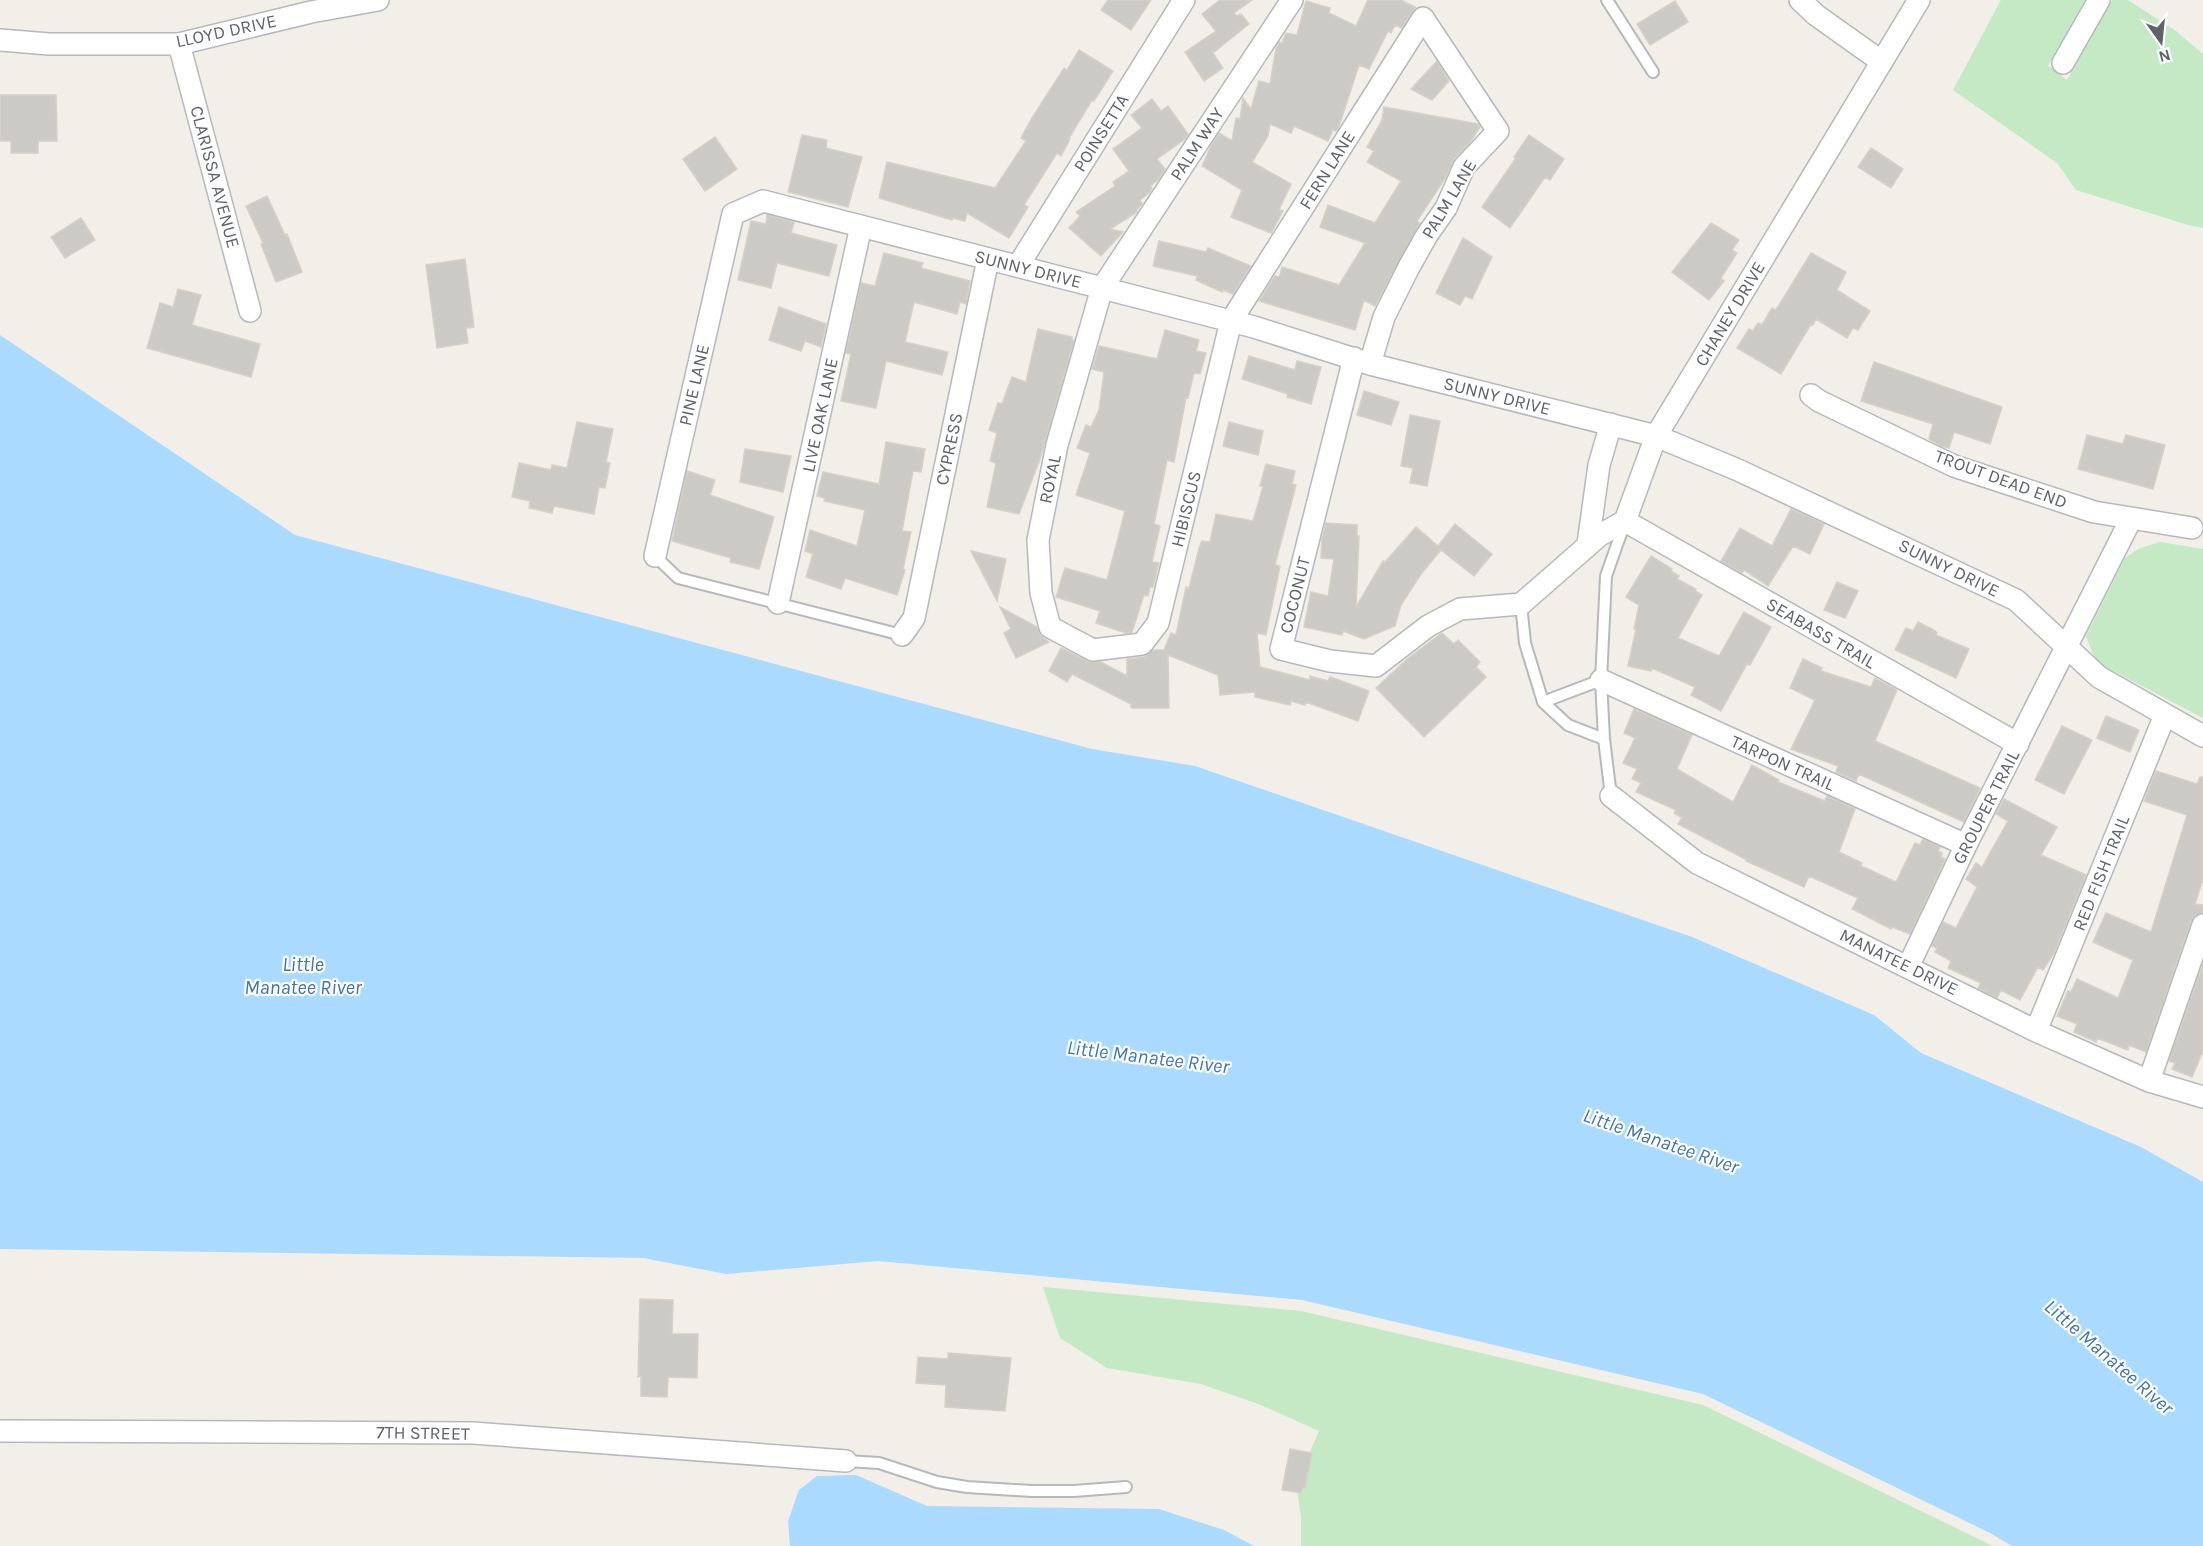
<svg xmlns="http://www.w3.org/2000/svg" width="2203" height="1546" font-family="Karla,sans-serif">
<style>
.green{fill:#c5e8c5}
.water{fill:#aadaff}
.building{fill:#cccac5;stroke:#d6d1c6;stroke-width:1.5}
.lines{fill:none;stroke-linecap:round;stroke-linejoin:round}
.service-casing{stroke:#b5b8bc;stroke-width:14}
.minor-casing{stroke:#b5b8bc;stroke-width:24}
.service{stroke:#fff;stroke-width:10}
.minor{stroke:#fff;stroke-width:21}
.labels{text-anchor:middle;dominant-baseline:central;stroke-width:4.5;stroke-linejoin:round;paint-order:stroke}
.street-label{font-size:18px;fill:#5f6368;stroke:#fff}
.water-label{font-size:20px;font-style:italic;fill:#4174aa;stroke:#fff}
</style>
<rect width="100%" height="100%" fill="#f1efe8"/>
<path class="green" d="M2001 0H2085L2048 66 2067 80 2112 0H2128L2176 31 2203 54V228L2188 225 2076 190 2057 163 1953 90Z
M2160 542 2203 549V718L2102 665 2094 657 2086 636 2125 558 2138 549Z
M1043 1287 1301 1311 1703 1405 1993 1546H1301V1517L1296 1484 1319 1431 1261 1405 1201 1384 1107 1368 1060 1338Z"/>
<path class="water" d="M0 335 295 535 1092 749 1195 766 1692 937 1874 1015 1921 1053 2141 1147 2203 1182V1546H2012L1990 1533 1703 1394 1302 1300 878 1261 726 1274 643 1258 0 1249Z
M856 1475 927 1506 1159 1509 1224 1530 1254 1546H790L788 1521 799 1490 817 1476Z"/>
<path class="building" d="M1108 0H1151L1131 30 1101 10Z
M1220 0H1252L1234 13 1237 16 1241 14 1249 24 1213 53 1223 68 1204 81 1185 52 1216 31 1202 14Z
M1368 0H1401L1415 7 1402 28 1395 25 1391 33 1388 31 1369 69 1359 65 1338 129 1336 131 1333 130 1328 141 1294 126 1291 133 1270 124 1268 136 1252 162 1291 184 1279 210 1283 211 1271 233 1231 217 1242 190 1202 166 1211 146 1219 133 1232 141 1236 118 1240 119 1243 98 1251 109 1259 81 1270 84 1276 48 1279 42 1282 43 1286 33 1297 35 1306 1 1330 8 1329 13 1356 26Z
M1675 1 1688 22 1650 45 1637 24Z
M1079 50 1113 71 1094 101 1092 100 1069 138 1070 139 1061 156 1057 153 1024 205 1028 207 1009 238 967 213 965 221 952 218V220L879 198 887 162 995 188 1026 141 1021 138 1032 118 1064 68 1067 70Z
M1437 61 1449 81 1432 100 1411 89Z
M0 95H56L57 141H38V153H11V141H0Z
M1152 99 1161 111 1168 106 1188 134 1185 139 1157 159 1165 169 1158 180 1150 186 1152 188 1149 193 1140 200 1142 204 1136 211 1137 212 1110 229 1123 232 1101 256 1069 228 1080 216 1076 212 1115 186 1113 182 1129 171 1113 149 1142 128 1131 115Z
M1384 107 1478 124 1480 127 1470 142 1454 159 1444 180 1417 221 1420 223 1375 306 1364 300 1355 330 1259 301 1275 276 1278 277 1280 275 1282 267 1339 285 1365 243 1320 227 1328 205 1375 223 1401 181 1367 162 1374 151 1367 147 1382 120Z
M802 135 827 140 826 148 862 157 848 207 788 192Z
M1529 135 1564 159 1550 180 1545 177 1510 228 1482 207 1516 158 1514 157Z
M715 137 737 169 705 191 683 159Z
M1871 148 1903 169 1891 188 1858 167Z
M267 196 285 235 287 234 302 272 276 282 261 244 263 243 246 206Z
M767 215 794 222 791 233 837 245 829 276 777 263 771 288 738 280 751 221 766 224Z
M81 218 95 240 65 258 51 237Z
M1711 223 1739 240 1732 250 1737 253 1721 278 1724 281 1709 300 1672 272Z
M1463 238 1492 257 1472 299 1465 296 1460 305 1436 293Z
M1159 241 1206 252 1208 248 1251 266 1233 294 1223 290 1222 292 1196 280 1197 276 1153 266Z
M884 253 923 263 921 268 970 281 966 304 960 302 957 314 914 302 905 342 948 352 942 375 886 361 876 408 841 401 851 354 846 353 861 283 875 286Z
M1811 253 1846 272 1837 290 1870 311 1858 330 1853 328 1847 338 1816 319 1813 325 1811 324 1781 374 1737 348 1749 329 1753 331 1758 323 1762 325 1772 308 1776 310Z
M465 259 474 327 466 328 468 343 437 348 426 265Z
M178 289 201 295 192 325 260 344 251 377 147 348 160 303 173 307Z
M779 307 826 324 821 347 805 341 801 351 769 340Z
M1038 329 1072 337V340H1074L1040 459 1019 514 987 507 996 463 990 461 997 433 989 430 998 403 1002 404 1012 377 1026 382Z
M1165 330 1199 340 1196 351 1206 353 1200 374 1194 373 1188 398 1186 397 1174 462 1167 460 1154 524 1160 526 1152 562 1159 563 1153 587H1150L1148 596 1144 595 1132 632 1126 633 1096 623 1100 611 1056 597 1065 568 1107 580 1125 511 1076 495 1090 453 1077 448 1086 425 1091 427 1099 410 1104 372 1092 369 1099 346 1157 359Z
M1249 356 1295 370 1297 361 1321 367 1311 404 1287 397 1288 394 1242 379Z
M1874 362 2002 407 1990 444 1954 432 1949 448 1941 446 1929 439 1933 424 1861 401Z
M1364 391 1399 402 1391 425 1357 415Z
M1410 415 1440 421 1427 486 1410 483 1413 468 1401 466Z
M577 422 613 429 606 462 610 463 605 488 599 487 594 514 554 506 552 513 529 508 530 501 512 497 519 463 551 470 552 465 567 468Z
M1229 422 1263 431 1258 455 1223 446Z
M2087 435 2123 444 2126 435 2165 445 2153 489 2078 469Z
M886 442 925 449 921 472 913 471 902 531 911 532 903 569 905 570 897 595 845 578 841 589 806 577 813 554 805 551 810 530 857 546 865 510 824 501 825 498 817 496 823 472 879 484Z
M745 449 791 456 783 492 740 482Z
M1266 464 1295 471 1292 484 1296 485 1275 565 1280 566 1266 635 1257 633 1260 667 1310 680V676L1328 681 1330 677 1369 691 1358 721 1306 702 1305 705 1291 701 1290 705 1255 697V692L1220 695 1218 675 1168 655 1169 708H1131V704L1072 674 1067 682 1049 671 1061 648 1087 661 1101 662 1127 676V659L1144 657 1153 650H1164L1171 633 1176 635 1186 587 1189 588 1199 548 1202 541 1210 542 1216 514 1253 521 1263 487 1260 486Z
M687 471 715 480 710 495 774 517 759 569 730 562 731 558 672 541Z
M1791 509 1824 524 1810 554 1793 546 1768 586 1744 570 1742 573 1721 561 1740 528 1772 546Z
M1326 523 1357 525V536H1359L1356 607 1383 561 1385 562 1416 527 1438 546 1455 524 1492 554 1474 576 1441 550 1421 574 1401 605 1395 626 1364 639 1343 631 1342 635 1304 627 1311 592 1328 596 1334 559 1321 558 1322 539Z
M971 551 1006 559 997 601Z
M1651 556 1672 569 1671 571 1679 576 1677 579 1696 589 1695 591 1702 595 1678 638 1719 656 1744 612 1771 627 1750 665 1747 664 1721 711 1691 695 1695 687 1652 668 1651 671 1628 666 1636 629H1634L1639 605 1626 597Z
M1837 582 1858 591 1845 618 1824 610Z
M1000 607 1037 627 1040 635 1049 642 1016 658 1004 633 1011 629Z
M1918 622 1934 630 1937 633 1936 635 1969 649 1956 678 1895 650 1906 628 1913 631Z
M1442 633 1454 644 1458 640 1480 662 1476 667 1486 677 1424 737 1376 688 1407 659Z
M1803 659 1822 668 1821 671 1871 687 1875 678 1897 690 1875 741 1980 788 1964 822 1859 774 1856 781 1836 772 1838 766 1791 749 1815 700 1790 688Z
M1634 709 1692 735 1677 769 1733 802 1752 765 1779 780 1778 782 1825 801 1827 796 1855 809 1839 852 1862 863 1861 866 1896 882 1915 843 1920 845 1923 839 1940 847 1938 851 1942 853 1941 857 1945 859 1910 934 1892 927 1891 929 1852 909 1858 898 1809 876 1804 887 1746 861 1747 860 1678 824 1682 818 1674 813 1676 810 1636 792 1641 783 1632 779 1637 769 1623 763 1635 738 1624 733Z
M2106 716 2139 730 2130 752 2097 738Z
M2062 726 2092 740 2064 794 2035 780Z
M2156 771 2197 784 2200 777H2203V879L2195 904 2203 905V913L2195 915 2191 921 2146 1052 2129 1045 2128 1050 2097 1038 2096 1042 2074 1032 2077 1024 2057 1016 2068 991 2071 992 2077 979 2118 998 2133 960 2093 942 2106 913 2151 932 2187 815 2144 801Z
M2004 799 2057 827 2041 855 2086 875 2054 953 2043 970 2038 967 2020 1000 2001 990 1997 998 1978 988 1981 983 1948 968 1951 961 1935 952 1937 948 1932 946 1943 922 1956 928 1977 887 1966 879 1976 863 1982 867 2008 821 1996 814Z
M2203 964V1051L2192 1077 2172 1069 2175 1063 2169 1061Z
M640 1299 673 1300 672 1334H698L697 1378 668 1377 667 1397 641 1396V1376L638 1377Z
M948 1353 1011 1358 1005 1411 945 1407 946 1385 916 1383 918 1357 948 1359Z
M1290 1449 1312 1453 1305 1488H1302L1301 1493 1282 1490Z"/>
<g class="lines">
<g class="service-casing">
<path id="service" d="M1607 0 1653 72
M655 556 678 578 902 635
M1521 604 1525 643 1543 702 1601 680 1604 739 1611 796
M1601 680 1606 576 1624 525
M1543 702 1568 725 1604 739
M846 1461 879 1463 937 1482 967 1487 1032 1491H1074L1126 1487"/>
</g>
<g class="minor-casing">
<path id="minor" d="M1292 0 1102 288 1057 445 1038 540 1041 593 1050 627 1093 650 1142 644 1158 623 1231 321 1423 18 1498 131 1464 167 1446 208 1427 235 1409 267 1384 317 1370 364
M1800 0 1816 15 1882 62
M0 40 49 44H179L311 12 378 0
M179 44 250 311
M2063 63 2099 0
M1018 266 1184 0
M1354 358 1281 649 1330 661 1376 666 1428 626 1460 609 1521 604 1600 535 1625 521 1656 436 1919 0
M1811 395 1819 401 1954 466 2094 512 2192 528
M1625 521 2018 744
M1588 544 1599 465 1611 424
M655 556 733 214 763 201 1254 327 1370 364 1656 436 1738 470 2016 600 2099 677 2203 736
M778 603 861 226
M902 635 914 618 988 259
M1601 680 1966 845
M1611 796 1697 863 2036 1031 2149 1081 2203 1097
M1908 967 1966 845 2131 519
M2036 1031 2165 715
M2149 1081 2203 925
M0 1431 473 1433 846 1461"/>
</g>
<use href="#service" class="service"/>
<use href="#minor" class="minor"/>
</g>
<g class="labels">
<g class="street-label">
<text transform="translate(226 31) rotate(-12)">LLOYD DRIVE</text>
<text transform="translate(1101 133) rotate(-58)">POINSETTA</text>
<text transform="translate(1197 144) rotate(-57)">PALM WAY</text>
<text transform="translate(1327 170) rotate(-58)">FERN LANE</text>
<text transform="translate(215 177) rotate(75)">CLARISSA AVENUE</text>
<text transform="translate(1449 199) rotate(-59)">PALM LANE</text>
<text transform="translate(1028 269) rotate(14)">SUNNY DRIVE</text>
<text transform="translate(1730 314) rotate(-59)">CHANEY DRIVE</text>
<text transform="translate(694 385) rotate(-77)">PINE LANE</text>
<text transform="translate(1497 396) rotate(14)">SUNNY DRIVE</text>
<text transform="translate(820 415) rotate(-78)">LIVE OAK LANE</text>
<text transform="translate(949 449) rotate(-78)">CYPRESS</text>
<text transform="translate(1050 479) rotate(-78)">ROYAL</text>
<text transform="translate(2001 479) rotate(20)">TROUT DEAD END</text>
<text transform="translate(1186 509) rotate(-76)">HIBISCUS</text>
<text transform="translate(1949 568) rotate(26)">SUNNY DRIVE</text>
<text transform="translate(1295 595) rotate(-76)">COCONUT</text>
<text transform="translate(1821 633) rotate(30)">SEABASS TRAIL</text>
<text transform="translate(1783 763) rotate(24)">TARPON TRAIL</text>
<text transform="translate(1986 807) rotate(-63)">GROUPER TRAIL</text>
<text transform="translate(2101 873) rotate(-68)">RED FISH TRAIL</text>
<text transform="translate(1899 962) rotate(26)">MANATEE DRIVE</text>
<text transform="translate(423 1433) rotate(1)">7TH STREET</text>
</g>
<g class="water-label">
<text x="303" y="964">Little<tspan x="303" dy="23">Manatee River</tspan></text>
<text transform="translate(1148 1057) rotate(7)">Little Manatee River</text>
<text transform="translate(1661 1141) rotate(19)">Little Manatee River</text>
<text transform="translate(2109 1357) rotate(41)">Little Manatee River</text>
</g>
</g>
<g transform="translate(2161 42) rotate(165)" stroke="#ffffff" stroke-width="4.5" paint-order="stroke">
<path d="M0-4.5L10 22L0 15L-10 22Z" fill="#5f6368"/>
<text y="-9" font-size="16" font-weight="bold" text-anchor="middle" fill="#5f6368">N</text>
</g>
</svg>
